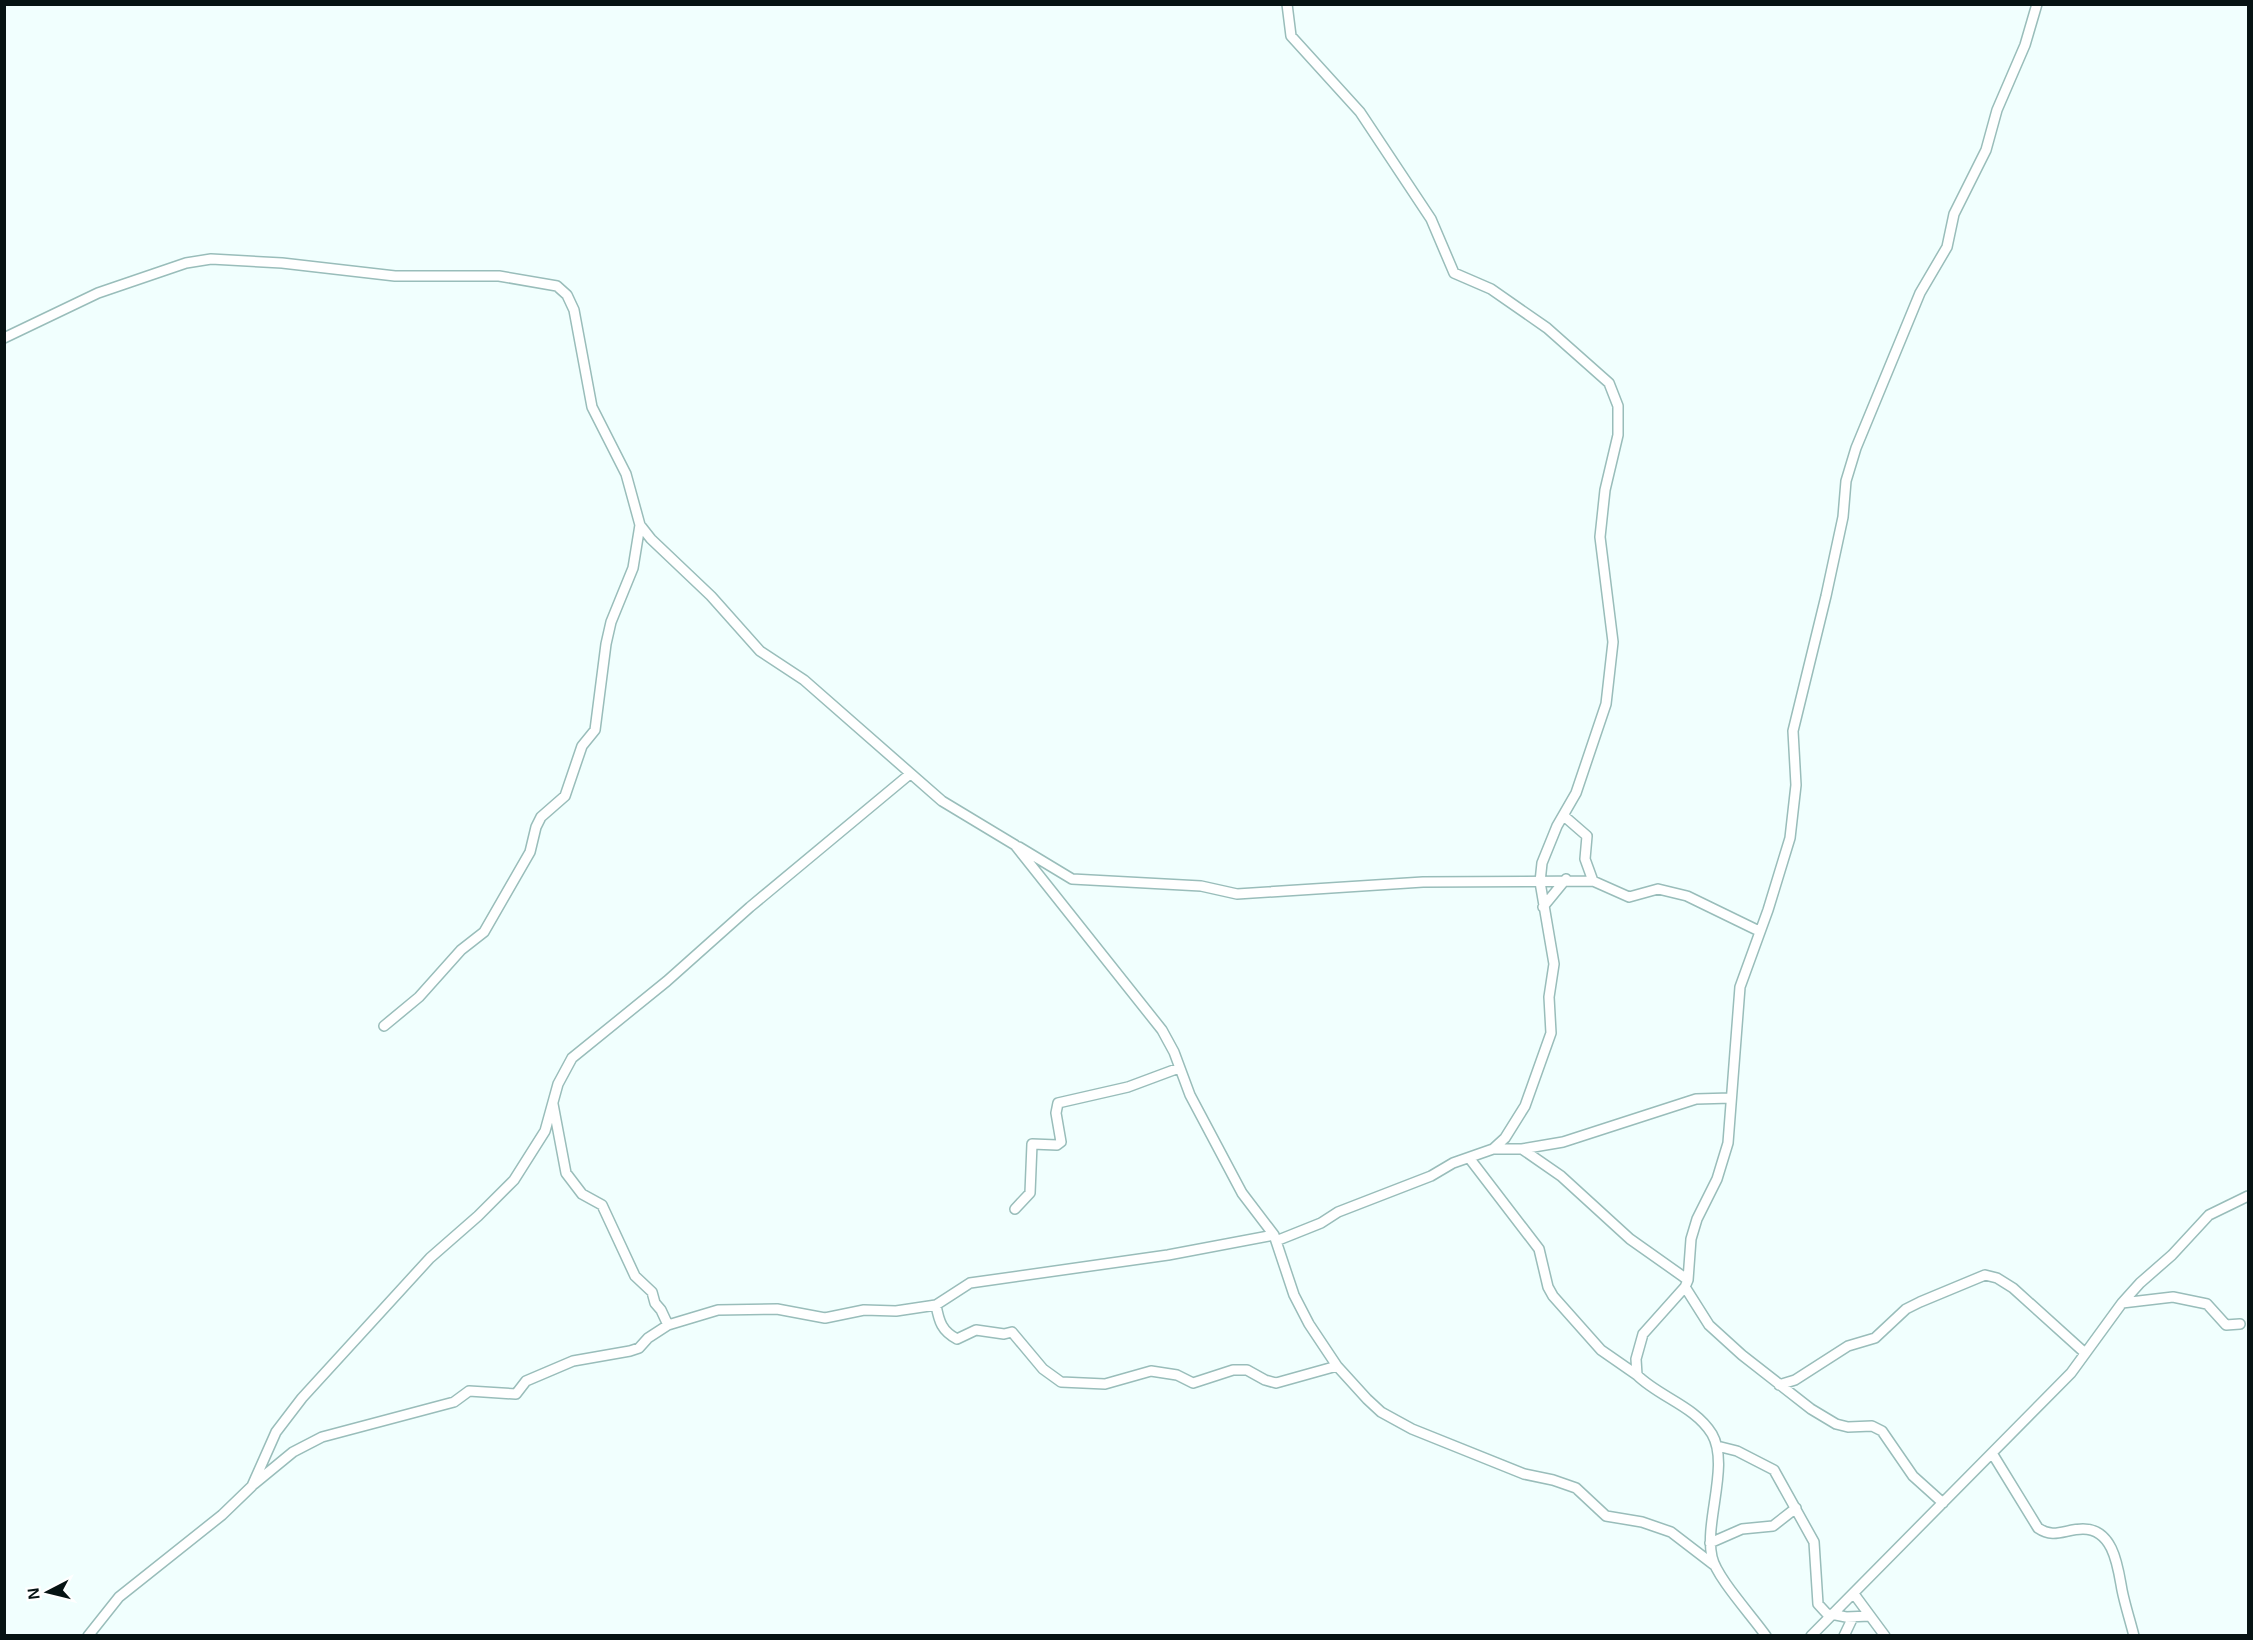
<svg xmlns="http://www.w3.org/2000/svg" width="2253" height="1640" font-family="Helvetica,sans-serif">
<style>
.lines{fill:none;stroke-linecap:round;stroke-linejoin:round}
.minor-casing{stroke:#99bdba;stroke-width:12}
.minor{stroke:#fff;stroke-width:9}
</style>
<rect width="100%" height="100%" fill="#f1fffe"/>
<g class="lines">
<g class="minor-casing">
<path id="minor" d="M4 338 98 293 186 263 211 259 282 263 395 276H499L557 286 567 295 574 310 592 407 626 474 640 525 651 539 711 596 760 651 804 680 942 801 1015 845 1162 1030 1174 1052 1190 1095 1242 1193 1274 1235 1294 1295 1309 1324 1337 1366 1367 1399 1381 1412 1412 1429 1524 1474 1553 1480 1576 1488 1606 1516 1642 1522 1671 1532 1714 1565
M1564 816 1587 836 1585 859 1593 881
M1019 847 1072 879 1201 886 1237 894 1423 882 1593 881 1629 897 1658 889 1687 896 1759 931
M1543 907 1566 879
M384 1026 419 997 461 950 484 932 530 852 536 827 541 817 565 796 582 746 595 730 606 644 611 622 633 568 640 525
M553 1104 566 1173 582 1194 602 1205 635 1276 652 1292 655 1303 661 1310 668 1325
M1493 1149H1522L1563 1142 1696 1099 1731 1098
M1522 1149 1561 1176 1630 1239 1688 1280
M1470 1159 1539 1249 1548 1287 1553 1296 1601 1350 1637 1375
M1015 1209 1030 1193 1032 1144 1057 1145 1061 1142 1056 1113 1058 1103 1128 1087 1179 1068
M1276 1241 1321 1223 1338 1212 1431 1176 1453 1163 1493 1149 1505 1138 1525 1106 1551 1033 1549 997 1554 964 1540 882 1542 863 1557 826 1576 793 1606 704 1613 642 1600 537 1605 490 1618 435V406L1609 383 1547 328 1491 289 1454 273 1431 219 1360 112 1291 36 1287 4
M1685 1287 1709 1325 1742 1355 1811 1409 1836 1424 1848 1427 1872 1426 1882 1431 1913 1476 1943 1503
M2122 1303 2173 1297 2207 1304 2226 1325 2240 1324
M936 1305C939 1322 942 1331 957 1339L976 1330 1004 1334 1012 1332 1043 1369 1061 1382 1105 1384 1151 1371 1177 1375 1193 1383 1233 1370H1247L1265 1380 1276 1383 1337 1366
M1779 1385 1795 1380 1848 1346 1875 1338 1906 1309 1920 1302 1985 1275 1997 1278 2013 1288 2085 1353
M1717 1446 1737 1451 1774 1470 1814 1542 1818 1604 1829 1616
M1992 1453 2038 1528C2054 1539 2065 1529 2083 1529 2114 1529 2118 1568 2122 1590 2125 1605 2130 1620 2134 1636
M254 1484 293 1452 322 1437 454 1402 469 1391 516 1394 526 1381 573 1361 630 1351 639 1348 648 1338 668 1325 718 1310 777 1309 825 1318 864 1310 896 1311 936 1305 970 1283 1168 1255 1274 1235
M1710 1543 1742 1529 1773 1526 1796 1508
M1854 1594 1885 1636
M1831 1614 1846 1617 1870 1616
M88 1636 119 1597 222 1515 252 1486 276 1432 302 1398 430 1258 478 1216 514 1180 545 1131 558 1084 572 1058 667 981 750 907 910 774
M1766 1636C1753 1617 1716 1577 1712 1557 1704 1522 1730 1465 1712 1434 1695 1406 1659 1397 1637 1375L1636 1359 1643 1334 1685 1287 1688 1280 1691 1239 1697 1219 1717 1179 1728 1143 1740 987 1768 910 1790 838 1796 785 1793 731 1826 596 1843 517 1846 481 1856 448 1920 293 1947 247 1954 214 1986 150 1997 110 2025 45 2037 4
M1811 1636 2071 1373 2122 1303 2140 1283 2172 1255 2209 1215 2248 1196
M1844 1636 1853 1617"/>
</g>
<use href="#minor" class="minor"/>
</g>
<rect width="2253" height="1640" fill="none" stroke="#061313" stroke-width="12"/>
<g transform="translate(48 1592) rotate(263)" stroke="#ffffff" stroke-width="4.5" paint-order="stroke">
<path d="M0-4.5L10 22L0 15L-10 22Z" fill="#061313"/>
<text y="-9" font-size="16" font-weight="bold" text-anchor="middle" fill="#061313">N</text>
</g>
</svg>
